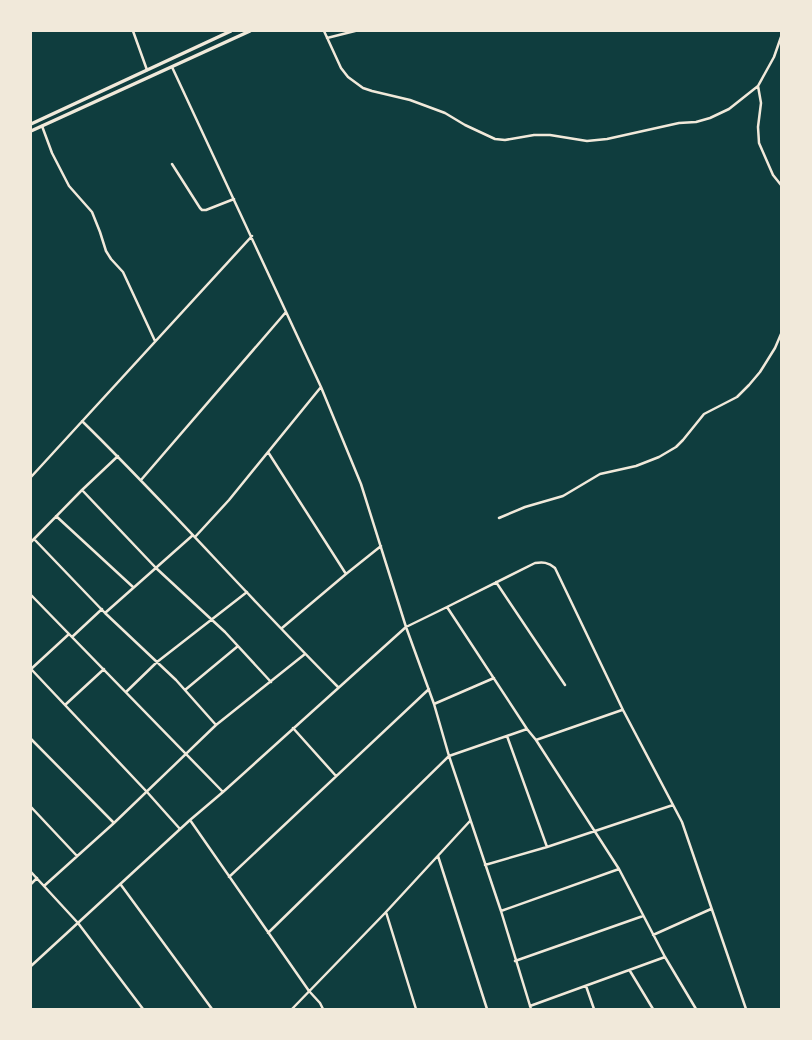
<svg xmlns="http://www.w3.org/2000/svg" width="812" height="1040" font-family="Mulish,sans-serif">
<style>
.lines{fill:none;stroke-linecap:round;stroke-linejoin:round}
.minor{stroke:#f1e9da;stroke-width:2.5}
.primary{stroke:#f1e9da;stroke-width:3.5}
</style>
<rect width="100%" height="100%" fill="#0f3d3e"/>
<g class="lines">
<path class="minor" d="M133 31 147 70
M324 31 341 68 348 77 363 88 372 91 410 100 445 113 465 125 495 139 505 140 534 135H550L587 141 607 139 679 123 696 122 710 118 729 109 758 86 774 57 781 37
M327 38 355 31
M172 67 321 387 361 484 406 627 434 704 449 756 501 911 531 1009
M758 86 761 103 758 127 759 143 773 175 781 185
M42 126 52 153 69 186 92 212 100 232 106 251 111 259 123 272 155 341
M172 164 200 208 202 210H206L234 199
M82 421C170 507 251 600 338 687
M268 452 346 574
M31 477 252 236
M141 480 286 312
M82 490 156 568 225 632 271 682
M56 516 133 587
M499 518 525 507 563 496 600 474 636 466 659 457 676 447 683 440 704 414 737 397 749 385 760 372 775 348 781 334
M195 537 229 500 321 387
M34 539 105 613 176 680 216 725
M31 542 82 490 118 456
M496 582 565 685
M31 595 223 792
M447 607 535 563C543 562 548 562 555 568L623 710 682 822 746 1009
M105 613 193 535
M282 628 346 574 381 546
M72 637 102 609
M31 669 147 792 180 829
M31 669 69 634
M185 690 238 646
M126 692 157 662 247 592
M434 704 494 678
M65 705 104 669
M293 728 336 776
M507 736 547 847
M31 739 114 823
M536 740 622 710
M31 807 77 856
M190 820 309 991 320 1003 323 1009
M438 856 487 1009
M485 865 547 847 673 805
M31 872 78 923 143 1009
M229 877 429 689
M31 884 37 878
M121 885 212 1009
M44 886 114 823 216 725 305 654
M501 911 619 869
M386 912 416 1009
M268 933 449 756 527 729
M653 935 711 909
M515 961 643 916
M31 966 190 820 223 792 406 627 447 607 527 729 536 740 619 869 665 957 696 1009
M630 971 653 1009
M586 986 594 1009
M530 1006 665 957
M292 1009 386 912 470 821"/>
<path class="primary" d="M31 124 231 31
M31 131 250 31"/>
</g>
<rect width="812" height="1040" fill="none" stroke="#f1e9da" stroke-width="64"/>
</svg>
